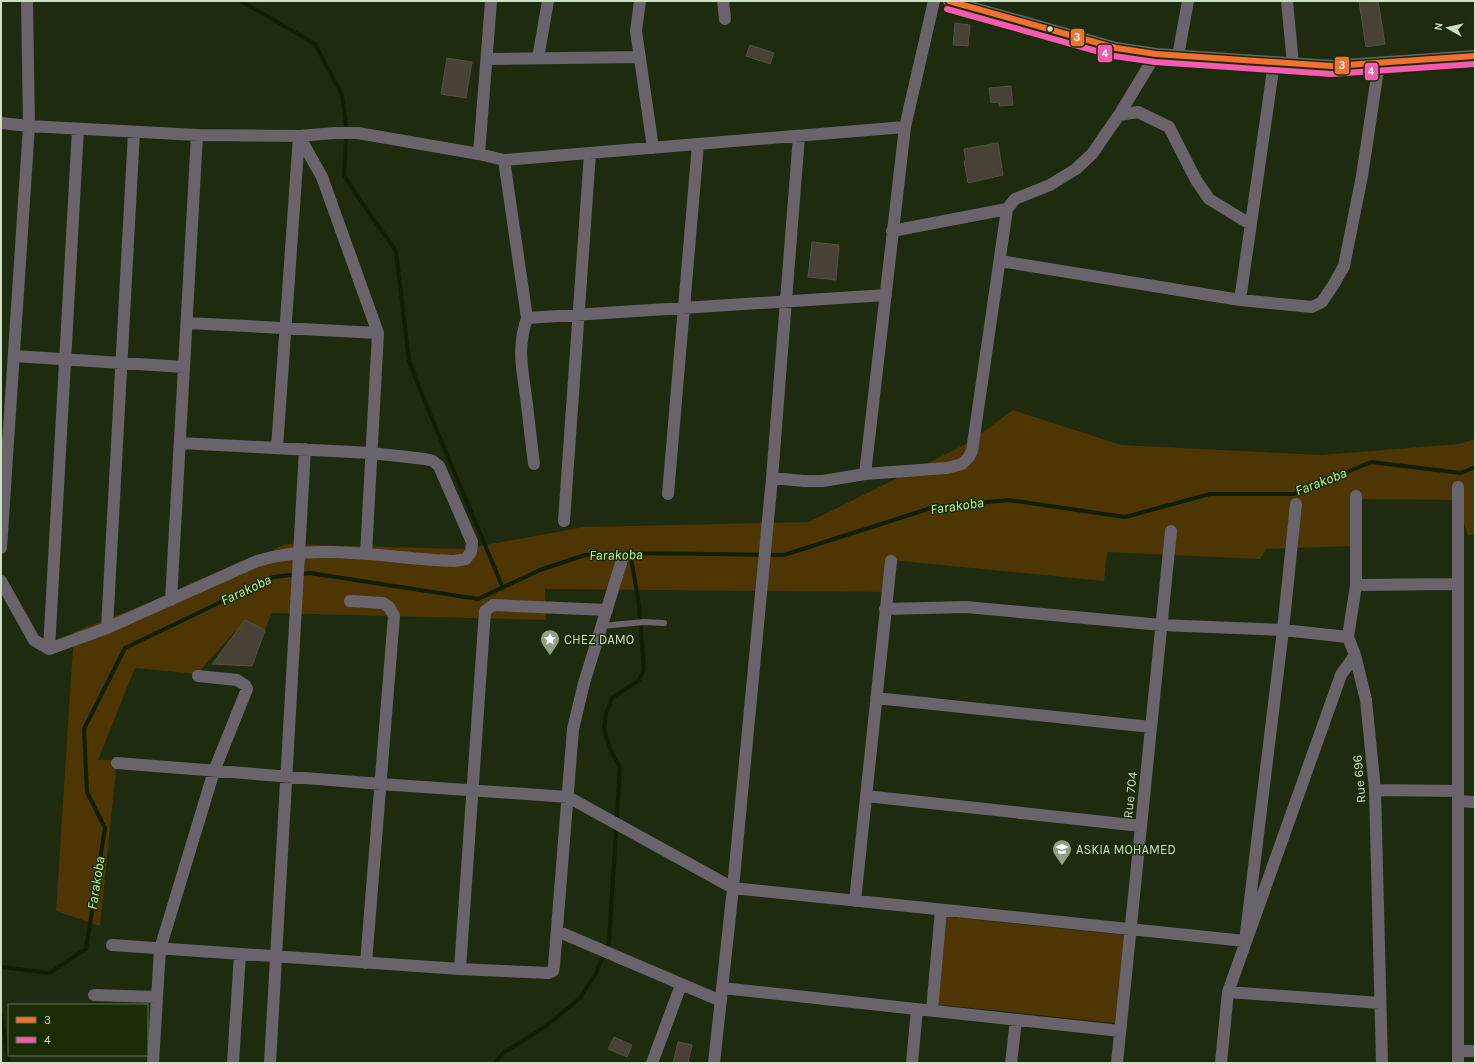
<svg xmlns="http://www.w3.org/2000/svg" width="1476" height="1064" font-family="Karla,sans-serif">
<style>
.green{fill:#4e3504}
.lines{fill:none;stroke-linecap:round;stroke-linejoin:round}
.stream{stroke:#101f02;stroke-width:4}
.building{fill:#484135;stroke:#545044}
.lane{stroke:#69636b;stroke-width:6}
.street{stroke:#69636b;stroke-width:12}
.bus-1-casing{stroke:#192c05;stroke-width:9}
.bus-2-casing{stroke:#192c05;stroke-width:9}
.bus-1{stroke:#f46f30;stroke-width:6}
.bus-2{stroke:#f75aaf;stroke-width:6}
.bus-dot{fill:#cfdfc3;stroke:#192c05;stroke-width:1.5}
.labels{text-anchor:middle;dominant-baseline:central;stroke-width:3;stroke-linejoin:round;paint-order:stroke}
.poi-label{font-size:13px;fill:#cfdfc3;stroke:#192c05;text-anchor:start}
.street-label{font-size:13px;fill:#cfdfc3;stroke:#192c05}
.water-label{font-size:14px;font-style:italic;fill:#c6f69e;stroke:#192c05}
.line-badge{stroke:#192c05;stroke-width:1.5}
.badge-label{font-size:11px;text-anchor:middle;font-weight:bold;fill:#fff}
</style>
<rect width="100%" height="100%" fill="#1e2b0e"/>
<path class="green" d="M1013 410 1121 445 1321 455 1459 444 1475 439V534L1468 536 1457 500 1354 499 1357 546 1266 549 1260 559 1107 552 1104 581 890 560 883 592 545 589 546 620 272 613 259 644 235 631 197 674 135 668 98 760H117L100 926 56 911 74 632 228 573 285 544 464 549 584 527 809 522 968 443Z
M942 916 1124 935 1115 1023 933 1004Z"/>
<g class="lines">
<path class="stream" d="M241 1 315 44 342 95 346 125
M346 139 344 175 358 197 396 251 409 361 425 402 503 588
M1 967 50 973 86 949 105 828 87 792 84 729 125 648 273 577 310 573 478 599 540 570 585 555 630 553 784 555 934 507 1009 500 1125 517 1210 494H1294L1371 462 1461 473 1475 467
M1 1015 9 1063
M495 1063 504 1052 545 1027 580 998 596 973 609 942 620 768 610 749 604 728 606 713 613 697 639 680 644 670 639 604 630 553"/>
</g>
<path class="building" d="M1359 1H1378L1385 44 1366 47Z
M955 23 970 25 968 46 953 45Z
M750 45 774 53 770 64 746 56Z
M447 58 472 62 466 98 441 94Z
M1011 86 1013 105 999 106V102L991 103 989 88Z
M998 143 1003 175 968 183 964 161H966L964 149Z
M812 242 839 245 836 280 808 277Z
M245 620 265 630 252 666 212 664Z
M614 1037 632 1045 627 1057 608 1049Z
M678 1042 692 1045 688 1063H673Z"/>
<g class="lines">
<path class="lane" d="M602 626 644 622 664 623"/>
<path class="street" d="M640 1 636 31 653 148
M723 1 725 19
M949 1 1116 48 1156 54 1332 66 1475 56
M1287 1 1293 64
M1178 56 1188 1
M538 58 548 1
M487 59 640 57
M1119 115 1138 112 1169 127 1196 180 1209 199 1250 224
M1 123 29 126 197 135 299 136 335 133H358L479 154 504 160 905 127
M299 136 322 177 378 333 366 554
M479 154 491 1
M504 160 527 318C517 348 522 367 526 397 529 419 531 442 534 464
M892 231 1007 209
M1000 261 1240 300 1312 307 1322 302 1334 284 1344 266 1362 176 1379 63
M1240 300 1274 63
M527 318 886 295
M187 323 378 333
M14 356 184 367
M277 448 299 136
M865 474 905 127 934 1
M772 478 804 481H823L865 474 947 468 962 464 968 458 972 451 1007 209 1015 199 1050 185 1076 169 1092 154 1119 115 1156 54
M1458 487V1063
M668 494 698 144
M1356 496V585L1348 637 1355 655 1366 700 1375 790 1382 1063
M564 521 590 153
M1 548 29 126 27 1
M1 581 34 640 49 649 107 628 257 561C320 542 390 559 454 561L466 559 471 552 472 542 439 466 433 461 425 459 371 453 180 443
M1356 585 1457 584
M171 600 197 135
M350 601 383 603 389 607 394 616 366 963
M885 609 966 607 1161 625 1283 630 1348 637
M107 628 134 132
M49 649 78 129
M876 698 1151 727
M117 763 381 784 568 797 733 888 1245 941 1283 630 1296 504
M1375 790 1458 791
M866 796 1141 826
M1458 801 1475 802
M855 901 891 561
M557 931 721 1001
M112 945 460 969 549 973 553 971 554 966 573 729 584 683 622 560
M460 969 485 611 493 605 607 610
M722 988 1120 1031
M1228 992 1380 1003
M94 995 157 997
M932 1010 941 910
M1458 1051H1475
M153 1063 160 949 214 771 247 689 245 685 237 680 198 676
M233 1063 240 954
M270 1063 305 449
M652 1063 681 985
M714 1063 733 888 772 478 799 136
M912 1063 917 1009
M1011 1063 1016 1020
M1117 1063 1171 531
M1221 1063 1228 992 1341 675 1355 655"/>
<g class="bus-1-casing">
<path id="bus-1" d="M949 1 1116 48 1156 54 1332 66 1475 56"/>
</g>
<g class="bus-2-casing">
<path id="bus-2" d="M947 9 1114 56 1155 62 1331 74 1475 64"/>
</g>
<use href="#bus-1" class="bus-1"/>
<use href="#bus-2" class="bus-2"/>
</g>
<defs>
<g id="sight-pin" transform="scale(1)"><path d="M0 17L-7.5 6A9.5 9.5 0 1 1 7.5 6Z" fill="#91a084" stroke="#192c05"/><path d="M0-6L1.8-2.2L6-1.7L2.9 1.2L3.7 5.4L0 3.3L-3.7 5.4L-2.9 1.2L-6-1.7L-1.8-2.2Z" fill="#fff"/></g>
<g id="school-pin" transform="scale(1)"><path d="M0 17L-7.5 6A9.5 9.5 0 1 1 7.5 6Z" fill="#91a084" stroke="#192c05"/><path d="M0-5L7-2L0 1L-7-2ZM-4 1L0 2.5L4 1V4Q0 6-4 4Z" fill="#fff"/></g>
</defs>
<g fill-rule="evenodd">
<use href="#sight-pin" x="550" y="639"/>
<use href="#school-pin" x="1062" y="849"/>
</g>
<circle class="bus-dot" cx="1050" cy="29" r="3.5"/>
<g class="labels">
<g class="poi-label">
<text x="564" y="639">CHEZ DAMO</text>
<text x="1076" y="849">ASKIA MOHAMED</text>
</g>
<g class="street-label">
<text transform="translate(1359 779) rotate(-95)">Rue 696</text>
<text transform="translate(1130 795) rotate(-84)">Rue 704</text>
</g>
<g class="water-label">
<text transform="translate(1321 482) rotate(-21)">Farakoba</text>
<text transform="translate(957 506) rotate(-8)">Farakoba</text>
<text transform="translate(616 555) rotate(-1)">Farakoba</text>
<text transform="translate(246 590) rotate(-25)">Farakoba</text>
<text transform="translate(96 883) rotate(-81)">Farakoba</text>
</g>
</g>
<g class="line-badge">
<rect x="1070" y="28" width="15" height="19" rx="4" fill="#f46f30"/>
<rect x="1097" y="44" width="16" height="19" rx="4" fill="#f75aaf"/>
<rect x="1334" y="56" width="16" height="19" rx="4" fill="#f46f30"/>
<rect x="1364" y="62" width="15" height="19" rx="4" fill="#f75aaf"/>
</g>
<g class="badge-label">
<text x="1077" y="41">3</text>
<text x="1105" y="57">4</text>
<text x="1342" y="69">3</text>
<text x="1371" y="75">4</text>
</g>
<rect width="1476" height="1064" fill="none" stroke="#cfdfc3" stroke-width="4"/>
<rect x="8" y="1004" width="140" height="52" fill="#192c05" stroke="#627451"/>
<rect x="16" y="1017" width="20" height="6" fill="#f46f30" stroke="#627451"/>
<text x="44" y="1024" font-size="12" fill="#cfdfc3">3</text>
<rect x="16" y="1037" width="20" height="6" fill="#f75aaf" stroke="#627451"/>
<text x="44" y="1044" font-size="12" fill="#cfdfc3">4</text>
<g transform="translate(1448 28) rotate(278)" stroke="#192c05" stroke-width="3" paint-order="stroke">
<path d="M0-3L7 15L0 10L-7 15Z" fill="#cfdfc3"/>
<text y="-6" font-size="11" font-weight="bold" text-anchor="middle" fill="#cfdfc3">N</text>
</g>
</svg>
